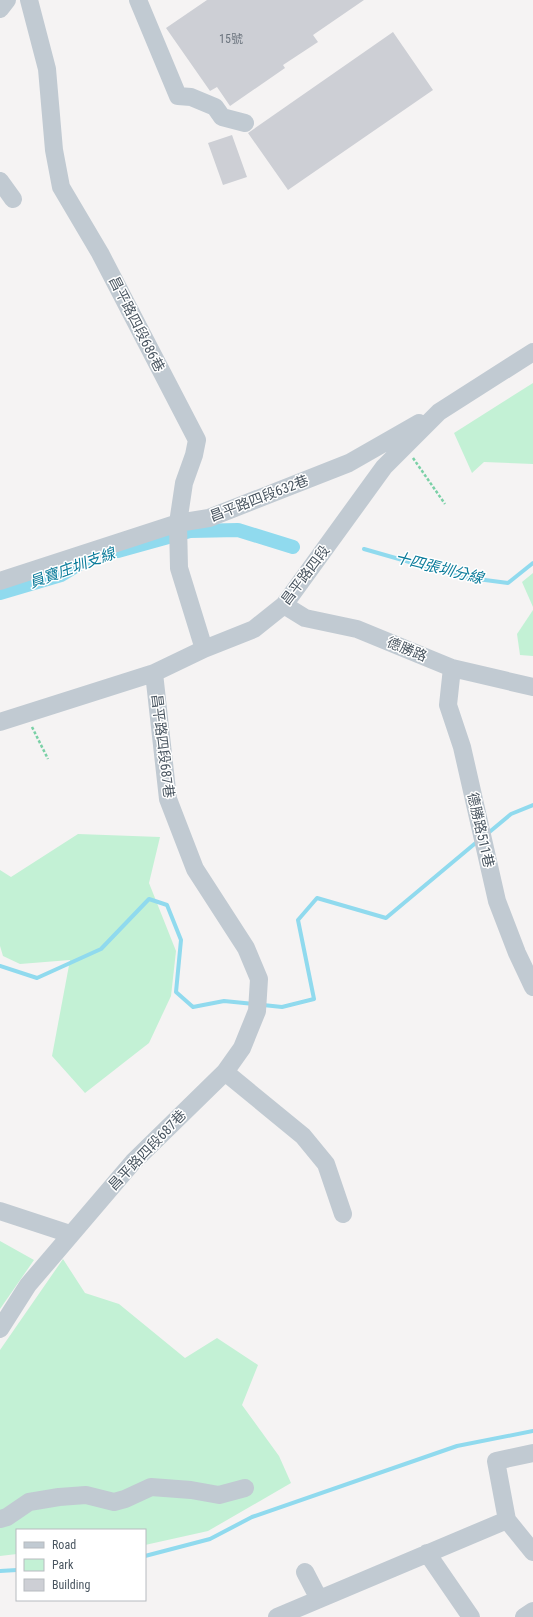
<svg xmlns="http://www.w3.org/2000/svg" width="533" height="1617" font-family="'Roboto Condensed','Noto Sans TC',sans-serif">
<style>
.green{fill:#c3f1d5}
.lines{fill:none;stroke-linecap:round;stroke-linejoin:round}
.stream{stroke:#90daee;stroke-width:4}
.canal{stroke:#90daee;stroke-width:14}
.building{fill:#cdcfd5}
.path{stroke:#7ad0a6;stroke-width:2.5;stroke-dasharray:3 2;stroke-linecap:butt}
.minor{stroke:#c1cad2;stroke-width:18}
.labels{text-anchor:middle;dominant-baseline:central;stroke-width:3;stroke-linejoin:round;paint-order:stroke}
.number-label{font-size:12px;fill:#6b747e}
.street-label{font-size:14px;fill:#4a5661;stroke:#fff}
.water-label{font-size:15px;font-style:italic;fill:#0c7c9b;stroke:#fff}
</style>
<rect width="100%" height="100%" fill="#f5f3f3"/>
<path class="green" d="M533 383V464L484 462 472 473 454 433Z
M533 573V607L522 582Z
M533 610V656L520 655 517 634Z
M78 834 160 837 149 883 176 951 171 996 149 1043 85 1093 52 1056 70 960 20 964 3 956 0 946V870L11 877Z
M0 1241 34 1260 0 1309Z
M63 1259 85 1293 119 1304 185 1358 217 1338 258 1365 242 1405 279 1456 291 1483 208 1531 145 1545V1530H17V1554L0 1556V1350Z"/>
<g class="lines">
<path class="stream" d="M364 549 462 577 508 583 533 563
M487 834 511 814 533 805
M0 966 37 978 101 949 149 899 167 905 181 940 176 992 193 1007 224 1001 254 1004
M263 1005 282 1007 314 999 298 920 317 898 386 918 478 841
M145 1556 210 1539 252 1517 457 1446 533 1431
M0 1571 17 1570"/>
<path class="canal" d="M118 551 190 531 238 530 293 547
M0 593 61 575 84 561 92 558"/>
</g>
<path class="building" d="M207 0H364L313 35 318 42 283 65 285 68 230 106 217 87 210 91 166 28Z
M393 32 433 90 288 190 248 133Z
M232 135 247 177 223 185 208 143Z"/>
<g class="lines">
<path class="path" d="M413 458 445 504
M32 727 48 759"/>
<path class="minor" d="M29 0 47 69 54 150 61 187 100 253 197 440 194 455 184 483 178 523 179 568 204 649
M138 0 178 96 191 97 215 107 222 117 245 123
M0 9 7 0
M0 181 13 199
M0 581 178 523 209 518 349 463 419 423
M284 605 305 618 357 629 452 668 533 687
M452 668 448 705 462 747 497 901 517 953 533 987
M0 722 154 673 204 649 254 629 284 605 384 467 439 412 533 352
M225 1072 303 1136 326 1164 343 1214
M0 1211 70 1234
M0 1329 28 1285 133 1162 225 1072 242 1048 257 1011 259 979 246 948 195 869 168 799 154 673
M533 1453 496 1461 507 1520 533 1552
M0 1519 7 1517 29 1502 59 1497 86 1495 114 1502 125 1499 151 1487 191 1490 219 1495 245 1488
M427 1553 471 1617
M305 1572 319 1599
M277 1617 507 1520
M524 1617 533 1611"/>
</g>
<g class="labels">
<g class="number-label">
<text x="231" y="39">15號</text>
</g>
<g class="street-label">
<text transform="translate(137 324) rotate(63)">昌平路四段686巷</text>
<text transform="translate(259 498) rotate(-21)">昌平路四段632巷</text>
<text transform="translate(305 575) rotate(-53)">昌平路四段</text>
<text transform="translate(407 649) rotate(22)">德勝路</text>
<text transform="translate(163 746) rotate(83)">昌平路四段687巷</text>
<text transform="translate(481 830) rotate(77)">德勝路511巷</text>
<text transform="translate(147 1150) rotate(-46)">昌平路四段687巷</text>
</g>
<g class="water-label">
<text transform="translate(72 568) rotate(-20)">員寶庄圳支線</text>
<text transform="translate(439 568) rotate(14)">十四張圳分線</text>
</g>
</g>
<rect x="16" y="1529" width="130" height="72" fill="#ffffff" stroke="#b7bbc0"/>
<rect x="24" y="1542" width="20" height="6" fill="#c1cad2" stroke="#b7bbc0"/>
<text x="52" y="1549" font-size="12" fill="#4a5661">Road</text>
<rect x="24" y="1559" width="20" height="12" fill="#c3f1d5" stroke="#b7bbc0"/>
<text x="52" y="1569" font-size="12" fill="#4a5661">Park</text>
<rect x="24" y="1579" width="20" height="12" fill="#cdcfd5" stroke="#b7bbc0"/>
<text x="52" y="1589" font-size="12" fill="#4a5661">Building</text>
</svg>
